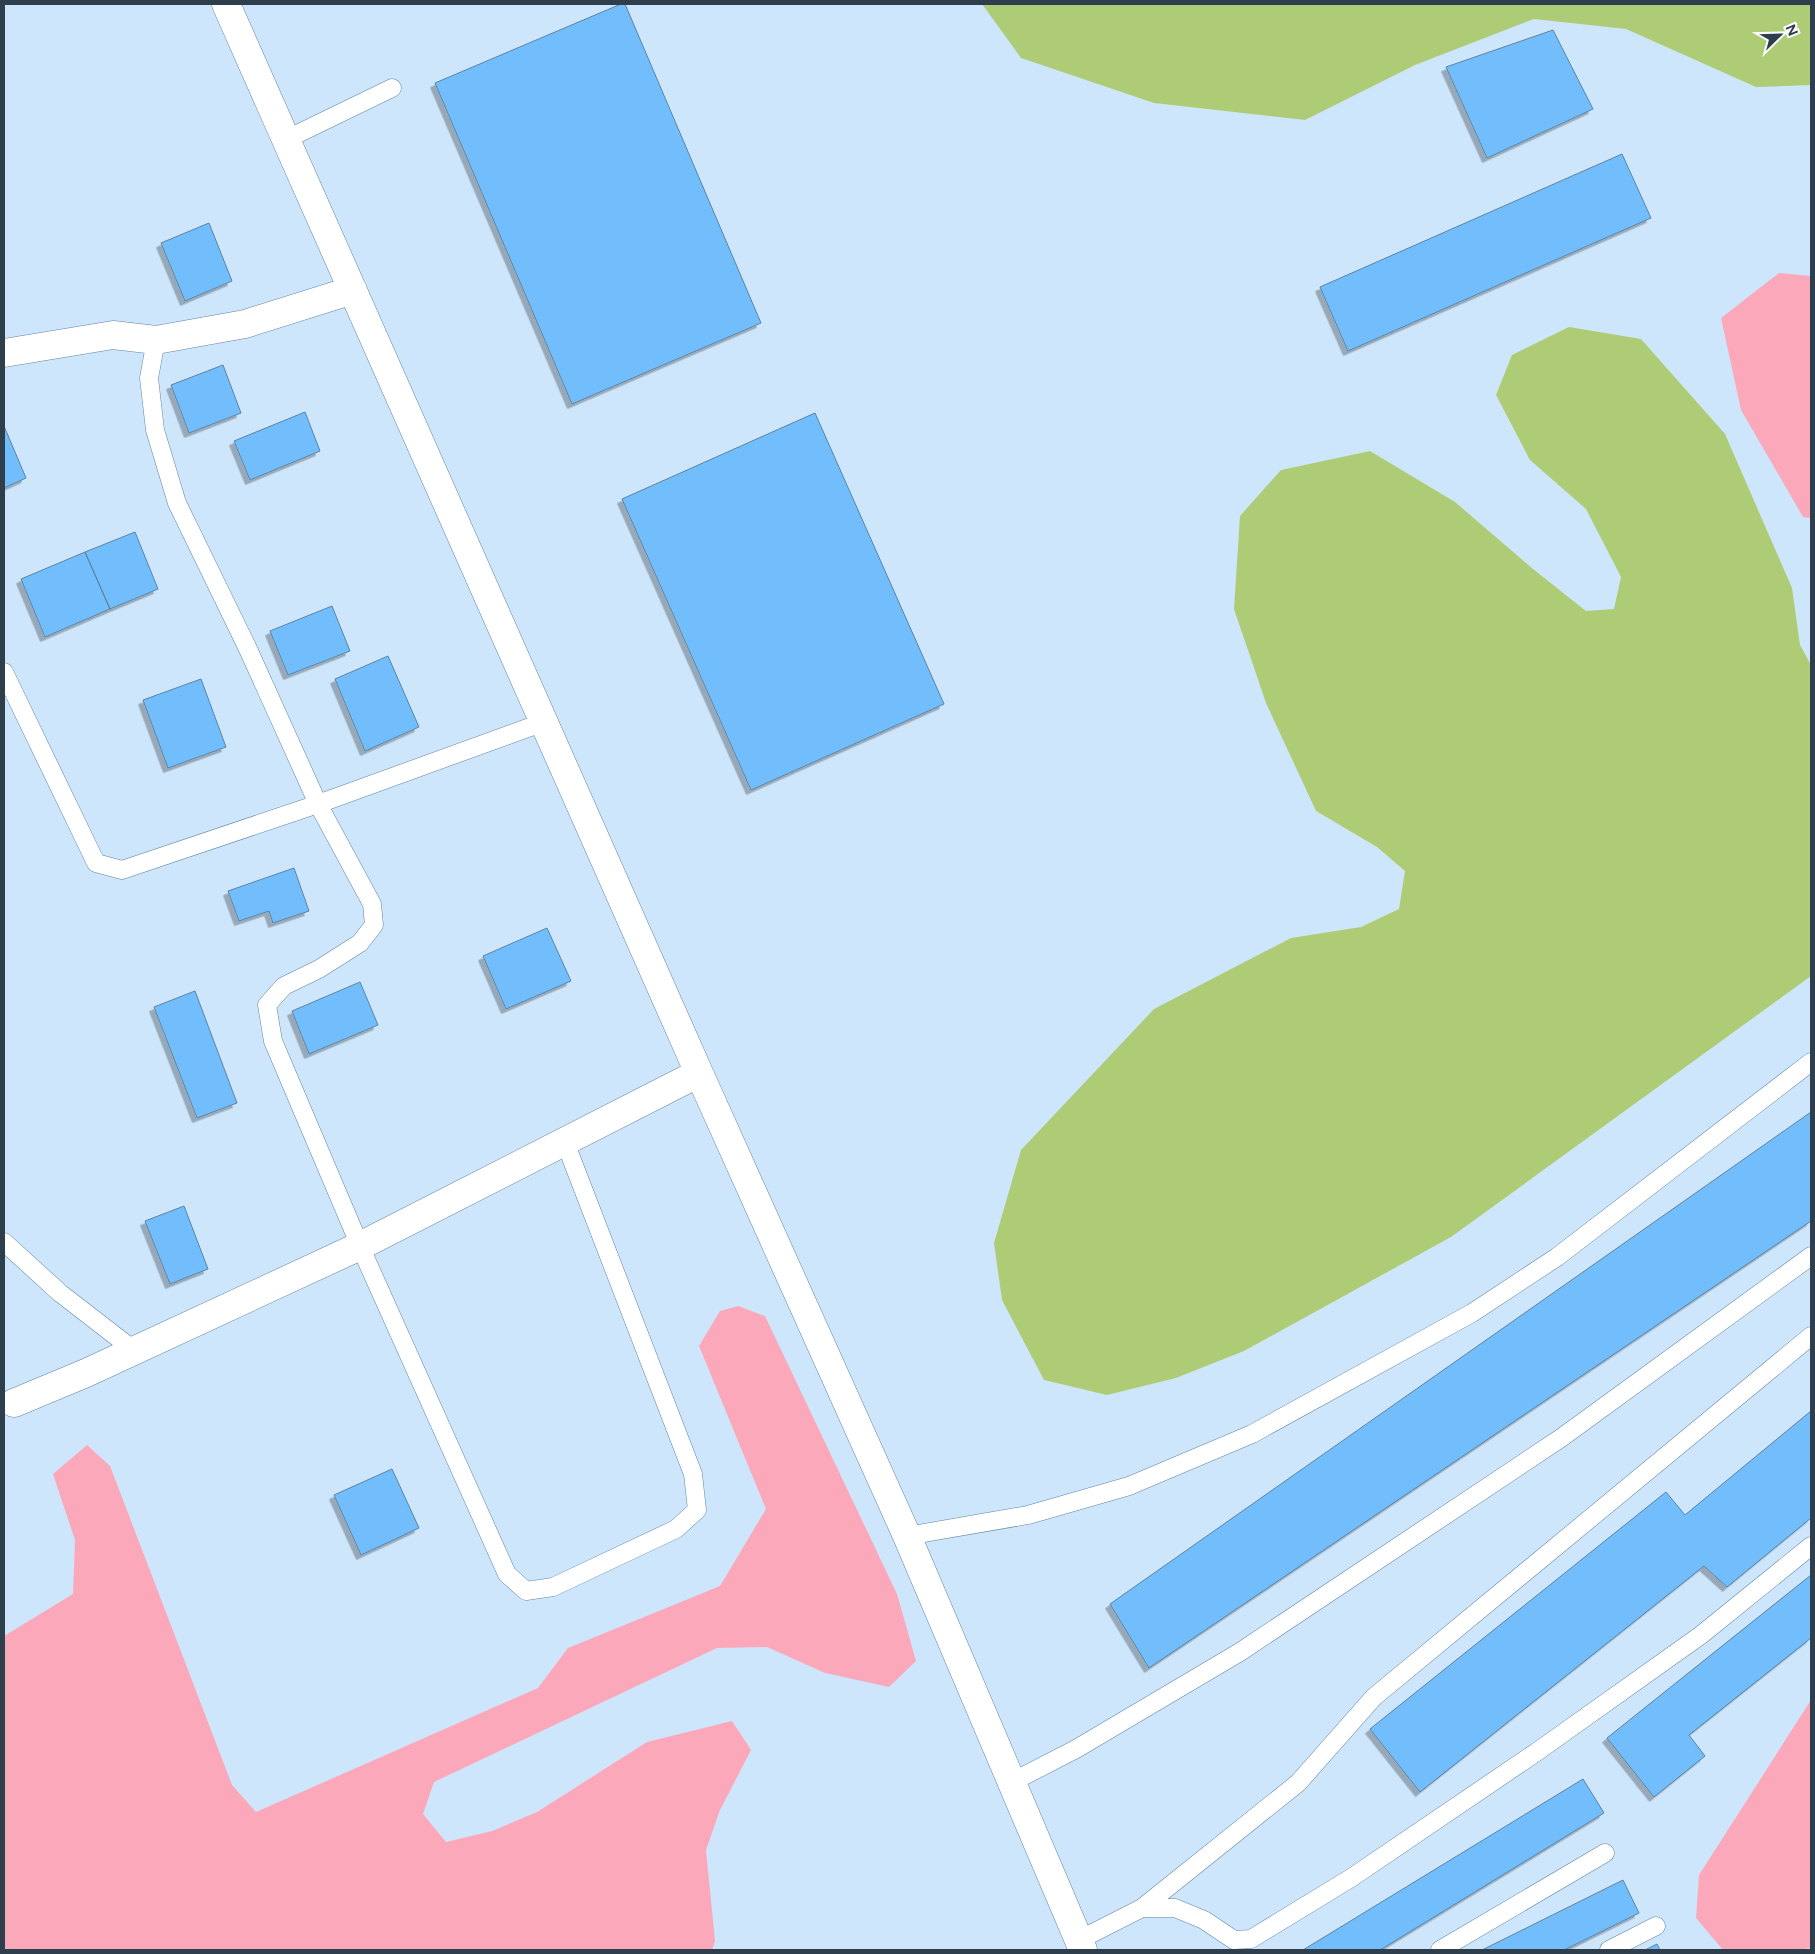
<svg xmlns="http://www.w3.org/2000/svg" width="1815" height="1954" font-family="Figtree,sans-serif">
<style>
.green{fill:#fca8bb}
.water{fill:#aecc76}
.building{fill:#72befc;stroke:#5d82a1;filter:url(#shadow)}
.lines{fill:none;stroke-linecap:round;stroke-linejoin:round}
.lane-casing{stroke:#6085a4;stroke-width:19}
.street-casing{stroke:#6085a4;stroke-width:29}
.lane{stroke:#fff;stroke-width:18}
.street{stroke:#fff;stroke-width:28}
</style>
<defs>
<filter id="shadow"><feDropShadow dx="-4.5" dy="4.5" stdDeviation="0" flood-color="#0004"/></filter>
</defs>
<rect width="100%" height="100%" fill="#cee6fb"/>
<path class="green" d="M1779 273 1811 276V518L1803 517 1741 410 1721 318Z
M738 1306 765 1316 897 1594 916 1661 889 1687 825 1673 767 1647 717 1648 434 1782 423 1814 446 1842 492 1831 537 1812 647 1742 732 1721 751 1750 720 1810 706 1850 715 1941 712 1950H4V1636L73 1594 75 1540 53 1474 87 1445 110 1466 232 1785 256 1812 538 1688 568 1648 720 1586 766 1509 699 1346 720 1311Z
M1811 1700V1948L1798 1950H1723L1696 1918 1699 1875Z"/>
<path class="water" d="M982 4H1811V85L1756 87 1626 29 1534 19 1415 65 1305 120 1154 103 1021 58Z
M1569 327 1641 339 1725 434 1792 588 1800 645 1811 665V976L1451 1237 1244 1351 1176 1378 1107 1395 1044 1380 1002 1300 994 1243 1021 1150 1154 1009 1291 938 1361 927 1399 909 1405 871 1377 847 1316 811 1266 703 1234 609 1240 516 1281 470 1370 451 1455 502 1533 569 1586 611 1614 609 1621 577 1586 509 1530 460 1496 395 1512 355Z"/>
<path class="building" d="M621 4H625L761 323 572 404 435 83Z
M1553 30 1593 109 1487 158 1446 67Z
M1622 154 1651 218 1348 351 1320 287Z
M209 223 232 281 185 301 161 243Z
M223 365 241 413 189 433 171 385Z
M305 412 320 451 250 480 234 441Z
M815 413 944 704 751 790 622 499Z
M4 426 26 478 4 488Z
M135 532 158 589 110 609 85 552Z
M85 552 110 609 45 637 21 579Z
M332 606 350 651 288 675 270 631Z
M388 656 419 727 365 751 335 679Z
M201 679 226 747 168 768 143 700Z
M294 868 309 911 273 923 269 911 239 921 228 891Z
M547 928 571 981 506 1009 483 956Z
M360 982 378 1025 309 1054 292 1011Z
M195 991 237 1103 197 1118 154 1007Z
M1811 1112V1221L1149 1668 1110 1604Z
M184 1206 208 1269 170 1284 145 1221Z
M1811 1411V1518L1727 1587 1704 1566 1420 1792 1370 1729 1666 1492 1685 1515Z
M392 1469 419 1528 361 1555 334 1495Z
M1811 1575V1638L1689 1735 1705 1756 1654 1797 1607 1738Z
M1583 1779 1604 1813 1380 1950H1303Z
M1623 1880 1639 1913 1564 1950H1482Z
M1657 1944 1660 1950H1645Z"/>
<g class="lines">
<g class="lane-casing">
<path id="lane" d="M287 139 392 88
M156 340 149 378 155 430 177 503 248 649 318 804 372 904 374 925 360 943 319 969 284 986 267 1005 273 1041 360 1246 507 1574 526 1591 553 1587 676 1529 697 1510 693 1474 565 1142
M4 672 96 863 122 870 318 804 544 722
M4 1242 60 1293 135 1351
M907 1536 1028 1515 1129 1486 1252 1434 1472 1313 1557 1257 1811 1062
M1012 1782 1076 1749 1240 1652 1561 1438 1811 1256
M1142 1908 1298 1783 1374 1697 1811 1336
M1079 1940 1142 1908H1175L1204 1920 1234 1940 1251 1939 1351 1878 1538 1751 1701 1635 1811 1546
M1440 1950 1605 1853
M1609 1950 1656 1926"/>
</g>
<g class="street-casing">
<path id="street" d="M226 4 699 1073 907 1536 1083 1950
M4 353 113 335 156 340 245 324 353 290
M14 1403 86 1373 360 1246 699 1073"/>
</g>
<use href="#lane" class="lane"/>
<use href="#street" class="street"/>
</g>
<rect width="1815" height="1954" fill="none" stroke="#2e3e4c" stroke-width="10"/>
<g transform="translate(1780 35) rotate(67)" stroke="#ffffff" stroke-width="4" paint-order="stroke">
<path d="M0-4L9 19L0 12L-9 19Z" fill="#2e3e4c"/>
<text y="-8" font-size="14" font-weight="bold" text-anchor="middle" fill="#2e3e4c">N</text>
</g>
</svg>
